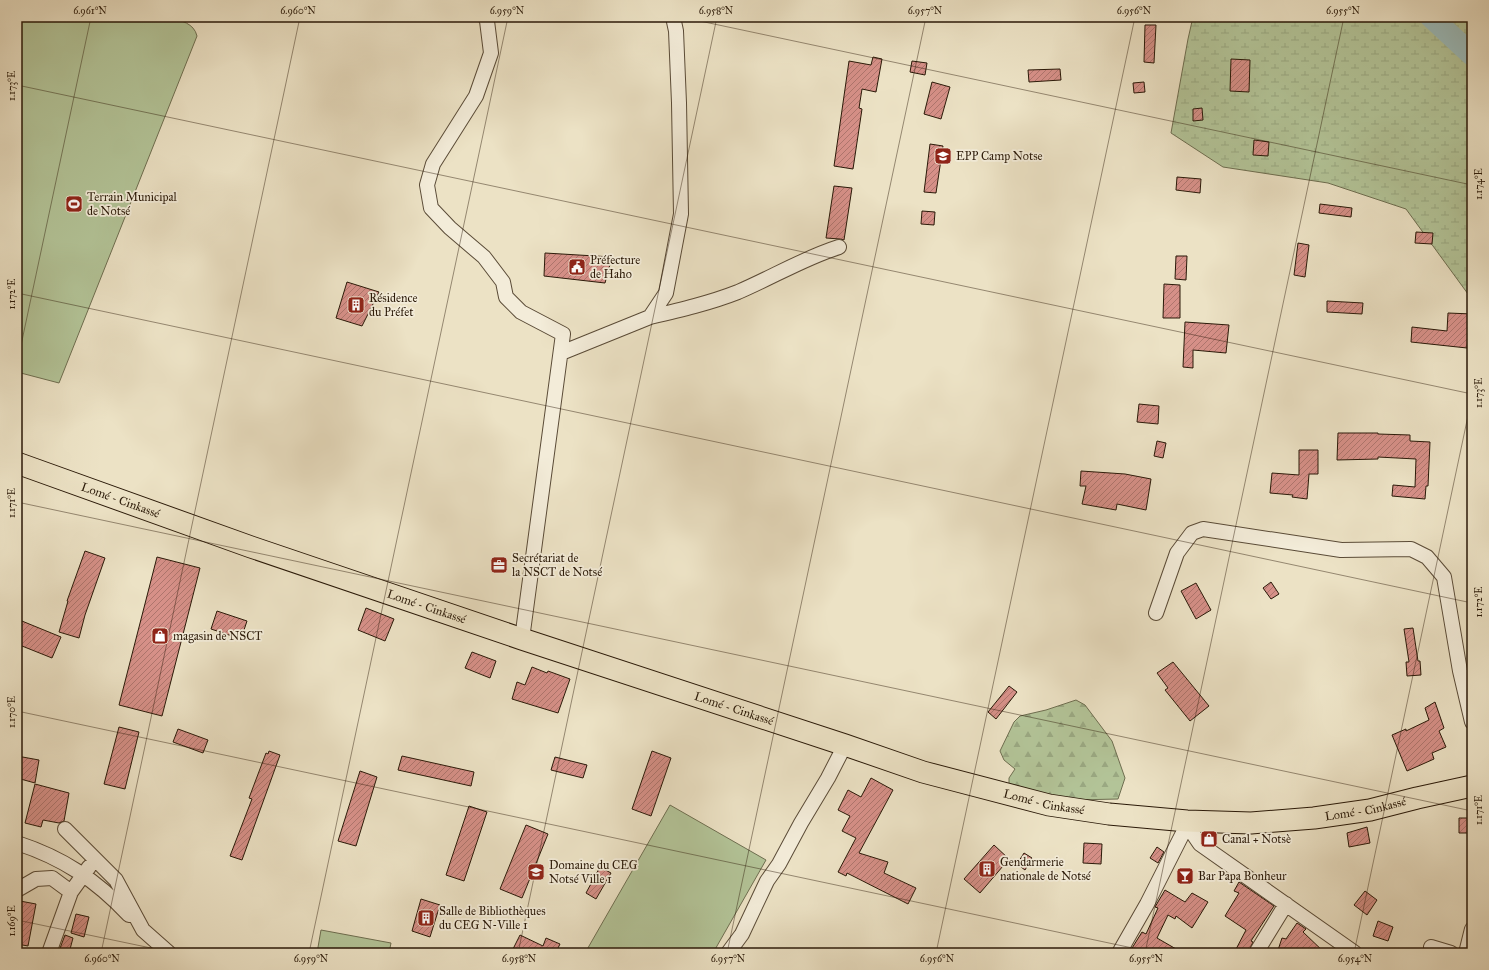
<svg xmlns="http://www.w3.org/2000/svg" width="1489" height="970" font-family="'IM FELL Great Primer',serif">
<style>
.forest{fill:url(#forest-firs);stroke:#6e6e50}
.wetland{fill:url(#wetland-marsh);stroke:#6e6e50}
.green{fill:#b3c498;stroke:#6e6e50}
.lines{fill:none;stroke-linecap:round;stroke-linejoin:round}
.river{stroke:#9bbcbc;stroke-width:22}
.building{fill:url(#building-hatch);stroke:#2a1908}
.minor-casing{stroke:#5a4b37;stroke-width:16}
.highway-casing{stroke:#2a1908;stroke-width:23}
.minor{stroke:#f3ecd9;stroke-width:14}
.highway{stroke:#ece2c5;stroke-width:21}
.ticks{fill:none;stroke:#2a1908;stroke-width:1;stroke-opacity:0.45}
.labels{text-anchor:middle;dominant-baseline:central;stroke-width:3.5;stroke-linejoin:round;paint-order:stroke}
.poi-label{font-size:12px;fill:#2a1908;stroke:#f3ecd9;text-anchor:start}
.street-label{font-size:12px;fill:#2a1908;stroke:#f3ecd9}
.neatline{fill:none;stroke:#2a1908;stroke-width:1.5}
.ticks-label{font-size:10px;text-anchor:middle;fill:#2a1908}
</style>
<defs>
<pattern id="forest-firs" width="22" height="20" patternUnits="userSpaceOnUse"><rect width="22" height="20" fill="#b3c498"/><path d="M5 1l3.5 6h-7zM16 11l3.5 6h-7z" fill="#9aa882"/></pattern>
<pattern id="wetland-marsh" width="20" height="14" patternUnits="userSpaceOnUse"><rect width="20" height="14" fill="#b3c498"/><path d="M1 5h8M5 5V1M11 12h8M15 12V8" fill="none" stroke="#9aa882"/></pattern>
<pattern id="building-hatch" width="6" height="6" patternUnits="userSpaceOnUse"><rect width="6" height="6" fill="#d69088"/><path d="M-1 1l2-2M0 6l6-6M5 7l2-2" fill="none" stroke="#ae756d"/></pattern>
</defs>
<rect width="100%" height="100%" fill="#ece2c5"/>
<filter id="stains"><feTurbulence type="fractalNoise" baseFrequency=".005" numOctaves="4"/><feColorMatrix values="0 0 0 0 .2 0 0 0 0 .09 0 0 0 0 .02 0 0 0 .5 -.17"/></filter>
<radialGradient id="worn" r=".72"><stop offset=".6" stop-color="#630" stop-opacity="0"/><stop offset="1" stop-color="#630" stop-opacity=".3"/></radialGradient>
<path class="forest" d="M1076 700 1085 705 1112 741 1125 778 1118 799 1074 800 1009 787V778L1015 769 1004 760 1000 751 1014 722 1020 716 1046 710Z"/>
<path class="wetland" d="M1193 17H1472V296L1468 294 1406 209 1328 183 1223 167 1171 133 1188 39Z"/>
<path class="green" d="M17 17H170C181 21 194 23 197 36L59 383 17 372Z
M670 805 766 860 713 953H585Z
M321 930 391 943 389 953H317Z"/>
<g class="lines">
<path class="river" d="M1431 17 1472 55"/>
</g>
<path class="building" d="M1145 25H1156L1154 63 1144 62Z
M873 57 882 59 876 92 862 89 859 108 862 109 853 169 834 166 849 61 871 65Z
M1231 59 1250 60 1249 92 1230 91Z
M912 61 927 63 925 75 910 72Z
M1060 69 1061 80 1029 82 1028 70Z
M932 82 950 87 941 119 924 114Z
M1144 82 1145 92 1134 93 1133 83Z
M1202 108 1203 120 1193 121V109Z
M1254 140 1269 142 1268 156 1253 155Z
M930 144 943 146 936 193 924 192Z
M1177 177 1201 179 1200 193 1176 190Z
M834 186 852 188 844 240 840 239 826 238Z
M1320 204 1352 208 1351 217 1319 213Z
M922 211 935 212 934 225 921 224Z
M1416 232 1433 233 1432 244 1415 243Z
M1298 243 1309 245 1305 277 1294 275Z
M545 253 612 257 605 283 544 276Z
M1176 256H1187L1186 280 1175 279Z
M347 282 379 292 362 326 336 318Z
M1164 284 1180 285V318H1163Z
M1327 301 1363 303 1362 314 1327 312Z
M1448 313 1472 314V326H1469L1467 348 1411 342 1412 327 1447 331Z
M1185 322 1229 325 1226 353 1193 350V368L1183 367Z
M1139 404 1159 406 1158 424 1137 422Z
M1338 433H1378V434L1410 435V441L1430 442 1428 486H1426L1425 499 1392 496 1393 485 1415 487 1416 459 1378 457V459L1337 460Z
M1157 441 1166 443 1163 458 1154 456Z
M1299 450H1318V474H1309L1307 499 1292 497 1293 495 1270 493 1272 473 1299 475Z
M1081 471 1125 474 1151 479 1146 510 1117 504 1116 510 1082 504 1086 486H1080Z
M85 551 105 558 85 615 79 638 59 632 68 601H67Z
M157 557 200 568 162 716 119 705Z
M1271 582 1279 594 1271 599 1263 588Z
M1196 583 1211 610 1196 619 1181 591Z
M366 608 394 619 385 641 358 630Z
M217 611 247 621 241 639 211 629Z
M17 619 61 637 52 658 17 644Z
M1413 628 1418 661H1420L1421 675 1407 676 1406 662H1409L1404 629Z
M472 652 496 661 490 678 465 668Z
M1173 662 1209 706 1190 721 1165 690 1168 688 1157 673Z
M532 667 547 673 548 671 570 679 558 713 512 699 517 682 525 685Z
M1009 686 1017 692 996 719 988 712Z
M1435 702 1444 728 1439 731 1446 747 1432 753 1434 759 1407 771 1392 735 1406 729V731L1429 720 1425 708Z
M119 727 139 732 125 789 104 784Z
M178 729 208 740 203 753 173 742Z
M269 751 280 755 242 860 230 856 252 799 249 798 266 753 268 754Z
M652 751 671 758 651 816 632 809Z
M17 756 39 760 35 783 17 778Z
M402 756 474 772 471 786 398 770Z
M555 757 587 765 583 778 551 770Z
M360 771 377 777 356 846 338 841Z
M871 778 893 790 859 853 888 862 884 873 916 888 908 904 847 873 846 876 838 872 856 838 842 831 850 816 838 810 848 790 861 797Z
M35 784 69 793 64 821 59 823 43 820 41 827 25 823Z
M469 806 487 812 464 881 446 875Z
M1459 818H1472V833H1459Z
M526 825 548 834 522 898 500 889Z
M1367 827 1370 843 1349 847 1347 833Z
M1084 843 1102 844 1101 864 1083 863Z
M994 845 1009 859 980 893 964 879Z
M1157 847 1164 852 1158 863 1150 858Z
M1024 853 1032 858 1025 870 1017 864Z
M600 867 611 873 596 899 586 893Z
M1239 882 1274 906 1251 941 1253 942 1248 953H1234L1246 930 1225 916 1239 893 1234 891Z
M1165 890 1185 902 1192 893 1208 902 1192 928 1176 916 1175 919 1168 915 1157 938 1183 953H1129L1142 932 1146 934 1158 908 1155 907Z
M1365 891 1377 900 1367 915 1354 905Z
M421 899 440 905 430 937 412 931Z
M20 901 36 904 28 946 17 944V915Z
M76 914 89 917 84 937 71 933Z
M1378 921 1393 927 1388 941 1373 936Z
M1297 923 1306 929 1303 932 1325 953H1277L1282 938 1286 939Z
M65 935 73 938 69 953 59 951Z
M520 935 543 946 546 938 560 944 556 952 557 953H521L513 949Z"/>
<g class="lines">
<g class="minor-casing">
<path id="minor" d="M485 17 487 21 491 53 476 96 433 164 427 185 431 208 450 228 484 257 503 282 506 297 521 312 563 334 522 639
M650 317C680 310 710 303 738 292 773 277 804 258 839 247
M561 353 650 317 666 293 681 214 679 103 676 31 673 17
M1156 613 1177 553 1192 533 1203 529 1341 550 1411 549 1427 557 1444 577 1460 671 1472 722
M1187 825 1200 844 1355 953
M65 829 116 880 143 930 169 953
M17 843C63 858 96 880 129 915
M17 890 36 879 52 878 71 892
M1431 947 1451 953
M49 953 71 892 89 867
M728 953 742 934 767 881 779 864 801 823 828 778 845 745
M1119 953 1147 904 1187 825V821
M1256 953 1286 904
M1466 953 1472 929"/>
</g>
<g class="highway-casing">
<g id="highway">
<path id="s1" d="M17 463 251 547 522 639 845 745 923 772 1049 805 1109 814 1187 821 1251 823 1314 818 1370 810 1417 798 1472 786"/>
</g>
</g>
<use href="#minor" class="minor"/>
<use href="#highway" class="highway"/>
</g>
<path class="ticks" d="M681 17 1472 185M17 85 1472 394M17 293 1472 603M17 364 91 17M17 502 1472 811M17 711 1156 953M17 920 175 953M101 953 300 17M309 953 508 17M518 953 717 17M727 953 926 17M936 953 1135 17M1145 953 1344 17M1354 953 1472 397"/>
<defs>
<g id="school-square" transform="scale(0.9)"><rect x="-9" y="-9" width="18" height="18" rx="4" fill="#8f2418" stroke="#f3ecd9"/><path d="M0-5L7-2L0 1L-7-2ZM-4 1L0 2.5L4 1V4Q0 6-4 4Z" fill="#fff"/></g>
<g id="stadium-square" transform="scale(0.9)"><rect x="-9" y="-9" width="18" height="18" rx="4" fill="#8f2418" stroke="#f3ecd9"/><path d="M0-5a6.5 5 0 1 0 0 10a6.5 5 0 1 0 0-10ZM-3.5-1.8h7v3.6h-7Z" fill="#fff"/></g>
<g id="civic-square" transform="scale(0.9)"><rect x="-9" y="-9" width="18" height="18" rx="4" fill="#8f2418" stroke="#f3ecd9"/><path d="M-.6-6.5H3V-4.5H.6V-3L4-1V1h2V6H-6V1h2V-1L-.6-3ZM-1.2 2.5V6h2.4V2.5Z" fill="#fff"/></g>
<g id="building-square" transform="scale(0.9)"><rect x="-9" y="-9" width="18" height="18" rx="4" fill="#8f2418" stroke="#f3ecd9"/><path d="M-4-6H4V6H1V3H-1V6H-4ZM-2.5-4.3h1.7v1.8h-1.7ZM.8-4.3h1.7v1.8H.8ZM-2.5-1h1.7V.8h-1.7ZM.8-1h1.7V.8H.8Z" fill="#fff"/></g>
<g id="office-square" transform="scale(0.9)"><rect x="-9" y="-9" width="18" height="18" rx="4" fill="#8f2418" stroke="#f3ecd9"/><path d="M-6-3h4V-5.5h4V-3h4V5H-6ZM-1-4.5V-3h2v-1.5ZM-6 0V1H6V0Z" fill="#fff"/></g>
<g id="shop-square" transform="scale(0.9)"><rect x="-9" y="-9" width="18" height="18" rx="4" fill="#8f2418" stroke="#f3ecd9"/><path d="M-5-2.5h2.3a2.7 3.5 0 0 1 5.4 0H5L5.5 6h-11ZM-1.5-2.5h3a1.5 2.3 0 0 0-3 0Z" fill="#fff"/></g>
<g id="bar-square" transform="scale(0.9)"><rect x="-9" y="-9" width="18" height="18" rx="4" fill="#8f2418" stroke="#f3ecd9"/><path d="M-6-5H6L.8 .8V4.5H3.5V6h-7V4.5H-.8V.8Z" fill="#fff"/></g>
</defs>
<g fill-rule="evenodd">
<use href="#school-square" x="943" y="156"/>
<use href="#stadium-square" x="74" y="204"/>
<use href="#civic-square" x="577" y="267"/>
<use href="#building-square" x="356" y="305"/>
<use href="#office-square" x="499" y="565"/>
<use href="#shop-square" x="160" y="636"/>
<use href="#shop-square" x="1209" y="839"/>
<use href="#building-square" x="987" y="869"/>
<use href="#school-square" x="536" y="872"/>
<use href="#bar-square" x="1185" y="876"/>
<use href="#building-square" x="426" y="918"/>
</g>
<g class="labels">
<g class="poi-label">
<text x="956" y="156">EPP Camp Notse</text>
<text x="87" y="197">Terrain Municipal<tspan x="87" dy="14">de Notsé</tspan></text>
<text x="590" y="260">Préfecture<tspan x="590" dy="14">de Haho</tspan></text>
<text x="369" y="298">Résidence<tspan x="369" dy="14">du Préfet</tspan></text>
<text x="512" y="558">Secrétariat de<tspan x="512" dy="14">la NSCT de Notsé</tspan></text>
<text x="173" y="636">magasin de NSCT</text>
<text x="1222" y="839">Canal + Notsè</text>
<text x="1000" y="862">Gendarmerie<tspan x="1000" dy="14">nationale de Notsé</tspan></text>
<text x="549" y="865">Domaine du CEG<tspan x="549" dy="14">Notsé Ville 1</tspan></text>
<text x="1198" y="876">Bar Papa Bonheur</text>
<text x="439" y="911">Salle de Bibliothèques<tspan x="439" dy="14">du CEG N-Ville 1</tspan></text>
</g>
<g class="street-label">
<text stroke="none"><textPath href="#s1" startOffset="110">Lomé - Cinkassé</textPath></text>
<text stroke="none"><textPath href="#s1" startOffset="434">Lomé - Cinkassé</textPath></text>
<text stroke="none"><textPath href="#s1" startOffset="758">Lomé - Cinkassé</textPath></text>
<text stroke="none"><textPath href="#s1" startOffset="1082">Lomé - Cinkassé</textPath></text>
<text stroke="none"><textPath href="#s1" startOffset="1406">Lomé - Cinkassé</textPath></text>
</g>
</g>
<rect width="1489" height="970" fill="none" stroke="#ece2c5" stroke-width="44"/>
<rect x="22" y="22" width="1445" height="926" class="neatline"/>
<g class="ticks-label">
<text x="90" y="14">6.961°N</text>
<text x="298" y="14">6.960°N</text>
<text x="507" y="14">6.959°N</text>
<text x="716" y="14">6.958°N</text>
<text x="925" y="14">6.957°N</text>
<text x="1134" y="14">6.956°N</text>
<text x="1343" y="14">6.955°N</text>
<text transform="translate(11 86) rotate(-90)" y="4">1.173°E</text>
<text transform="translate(1478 184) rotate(-90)" y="4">1.174°E</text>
<text transform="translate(11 294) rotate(-90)" y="4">1.172°E</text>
<text transform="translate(1478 393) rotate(-90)" y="4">1.173°E</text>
<text transform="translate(11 503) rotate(-90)" y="4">1.171°E</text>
<text transform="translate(1478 602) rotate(-90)" y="4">1.172°E</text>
<text transform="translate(11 712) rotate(-90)" y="4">1.170°E</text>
<text transform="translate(1478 810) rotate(-90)" y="4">1.171°E</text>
<text transform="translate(11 921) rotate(-90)" y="4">1.169°E</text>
<text x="102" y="962">6.960°N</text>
<text x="311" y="962">6.959°N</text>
<text x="519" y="962">6.958°N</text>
<text x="728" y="962">6.957°N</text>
<text x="937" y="962">6.956°N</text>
<text x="1146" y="962">6.955°N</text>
<text x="1355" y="962">6.954°N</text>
</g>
<rect width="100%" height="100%" filter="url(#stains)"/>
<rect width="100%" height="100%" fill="url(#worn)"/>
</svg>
